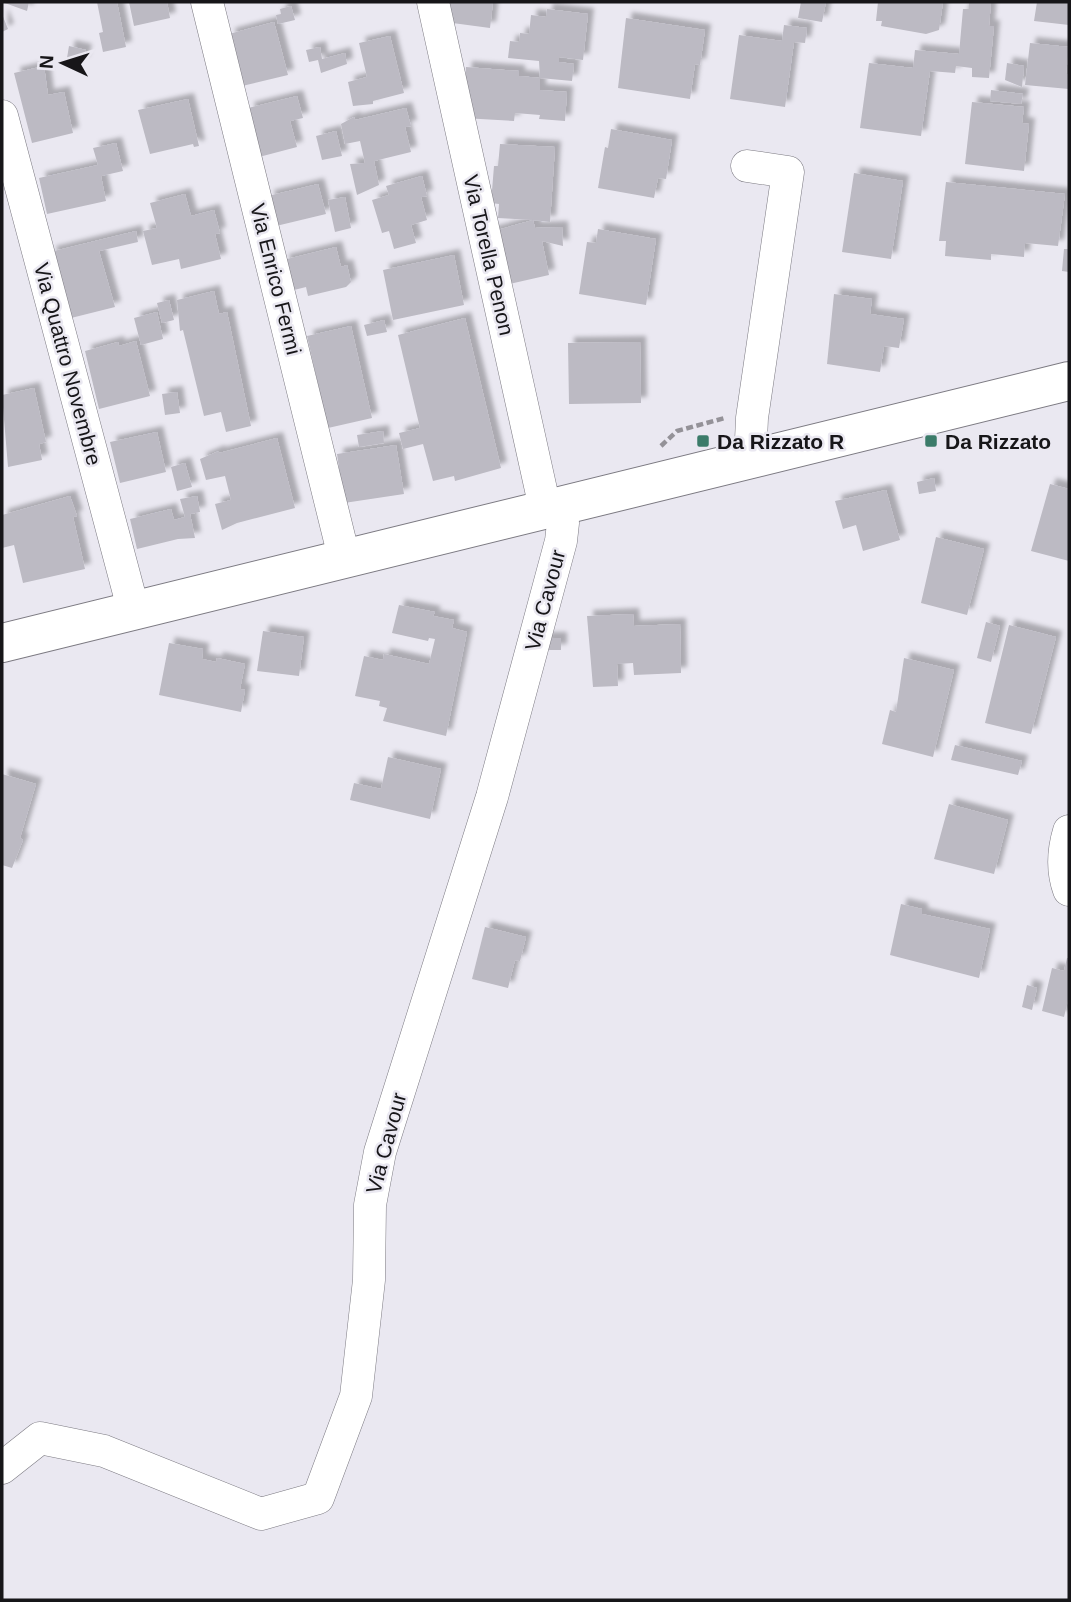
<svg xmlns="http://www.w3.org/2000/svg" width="1071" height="1602" font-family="Helvetica,sans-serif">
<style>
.building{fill:#bcbac3;filter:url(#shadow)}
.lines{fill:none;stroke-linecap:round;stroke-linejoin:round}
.street-casing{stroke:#7c7a82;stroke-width:33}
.secondary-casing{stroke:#7c7a82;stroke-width:40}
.path{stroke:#949298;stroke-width:4.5;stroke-dasharray:7 3.5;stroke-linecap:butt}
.street{stroke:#fff;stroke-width:32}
.secondary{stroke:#fff;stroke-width:38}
.poi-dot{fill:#3b7b69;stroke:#eae8f1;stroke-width:2.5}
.labels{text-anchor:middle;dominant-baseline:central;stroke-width:5;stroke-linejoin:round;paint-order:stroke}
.street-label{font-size:21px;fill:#171619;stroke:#eae8f1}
.poi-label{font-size:21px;font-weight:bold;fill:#171619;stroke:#eae8f1;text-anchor:start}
</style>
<defs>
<filter id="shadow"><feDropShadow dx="6" dy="-6" stdDeviation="2" flood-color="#0004"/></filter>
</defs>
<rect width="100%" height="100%" fill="#eae8f1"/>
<path class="building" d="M2 2H29L27 11Z
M97 2H117L126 47 103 52 99 33 103 32Z
M129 2H167L170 18 134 26Z
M447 2H493L490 28 445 22Z
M801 2H826L822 22 798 18Z
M878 2H943L939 30 926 34 881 26 882 21H876Z
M969 2H991L989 26H994L989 78 972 77V68L956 66 955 73 930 71 921 136 860 128 869 63 913 68 915 50 959 54 963 9H969Z
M1037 2H1069V25L1034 21Z
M291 6 295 20 278 24 276 15 281 14 280 9Z
M547 9 588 14 583 60 559 57V62L574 64 572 81 540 78 539 61 508 58 510 41 519 42 520 33 529 34 531 15 546 17Z
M2 14 8 29 2 32Z
M626 18 705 30 700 65 695 64 690 99 618 88Z
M274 22 288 75 242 86 229 34Z
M784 25 807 28 805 43 794 42 785 107 730 99 739 35 782 41Z
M390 36 404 93 373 101V104L353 106 348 82 367 77 359 43Z
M1030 43 1069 47 1066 74H1069V89L1025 85Z
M69 46 86 50 83 62 67 58Z
M320 47 322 59 345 53 347 64 321 73 318 60 309 62 306 50Z
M1007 63 1024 66 1022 87 1005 80Z
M44 66 48 95 64 92 73 133 32 143 14 73Z
M466 67 519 71V76L540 78V90L567 92 565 121 539 119 540 115 515 113 514 121 463 118Z
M991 90 1023 94 1021 104 990 101Z
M297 96 303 118 290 121 297 147 259 157 248 108Z
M188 99 199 146 194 147 193 144 150 154 138 110Z
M972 102 1024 107 1022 123 1029 124 1024 171 965 164Z
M406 108 411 126 405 127 411 152 374 161 379 185 357 195 350 164 365 163 360 141 345 144 341 124 354 117 355 120Z
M611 129 672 140 666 179 658 178 654 198 598 188 605 147 608 148Z
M336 131 342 156 322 160 316 136Z
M116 143 123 171 101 176 106 201 47 214 39 178 98 165 93 148Z
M500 144 555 147 550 222 533 220 535 228 562 227 563 246 542 241 549 275 505 285 490 232 533 220 498 218 499 204 491 203 494 166H498Z
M854 173 903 181 891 259 842 252Z
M422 176 427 196 421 197 427 220 411 225 416 243 394 249 389 231 382 233 372 200 389 195 386 186Z
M946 182 1065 194 1058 246 1025 243 1024 257 991 254V260L945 256 946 241H939Z
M318 184 326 214 276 226 268 196Z
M185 194 191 216 214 210 220 233 215 234 221 259 181 269 179 259 152 265 143 231 157 228 150 203Z
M345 197 351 228 335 232 328 200Z
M598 229 656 239 646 305 579 294 587 242 596 243Z
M136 231 138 242 99 251 115 307 67 319 50 252Z
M336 247 341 267 347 265 351 282 346 287 308 296 306 287 290 291 283 260Z
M1064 249H1069V272L1062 271Z
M454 255 464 305 393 320 383 270Z
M214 291 219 314 227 312 251 426 226 432 221 412 204 416 183 330 180 331 177 300Z
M834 294 872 299 870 314 904 319 899 348 884 346 880 372 827 364Z
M169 300 174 320 162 323 157 303Z
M157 312 163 339 141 345 134 318Z
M465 318 501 468 455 481 454 476 433 481 423 444 403 449 399 433 420 428 398 335Z
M384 320 387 332 367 336 364 325Z
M351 326 372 418 328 428 307 336Z
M136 341 150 396 99 409 85 351 118 342 119 346Z
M640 342 641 403 569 404 568 343Z
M34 388 46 442 39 444 42 460 8 467 2 395Z
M177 392 180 413 165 415 162 394Z
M383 431 384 443 359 447 357 435Z
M157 432 166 472 120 483 110 442Z
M277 438 295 508 237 523 222 530 215 504 231 500 225 476 206 480 200 459 219 451V453Z
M396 445 404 494 344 503 337 454Z
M185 463 192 487 177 491 171 467Z
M934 478 936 491 919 494 917 482Z
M1050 484 1069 489V561L1031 551Z
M886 490 900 540 863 551 856 525 843 529 835 501Z
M70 496 77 516 73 517 85 569 23 583 14 545 2 548V515Z
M197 496 200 512 190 514 195 538 178 539 137 549 130 519 171 509 174 520 185 517 180 499Z
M936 537 984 549 967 615 921 603Z
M399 605 435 612 433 616 454 620 452 628 467 632 446 736 383 721 387 708 379 706 380 701 355 696 364 656 383 660 384 654 429 664 435 639 429 638 428 641 392 633Z
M633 614 634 626 680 624 681 673 634 675 633 663 617 664 618 686 593 687 587 616Z
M986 622 1000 626 991 662 977 658Z
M1009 625 1056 637 1031 734 985 723Z
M263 631 304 637 299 676 257 671Z
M544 638H561V650H544Z
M169 643 203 649 202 659 216 662 217 658 245 664 240 689 245 690 241 712 159 695Z
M904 658 954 670 933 757 882 744 890 710 896 712Z
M955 745 1022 761 1018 775 951 760Z
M388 757 441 769 430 819 350 800 354 783 381 789Z
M2 774 36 784 20 838 23 840 12 868 2 865Z
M949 804 1008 820 994 874 934 859Z
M901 904 922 909V914L990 929 979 978 890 955Z
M485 927 526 937 520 961 515 960 508 988 472 979Z
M1067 958H1069V996L1064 1017 1042 1011 1052 968 1064 971Z
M1027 985 1037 988 1032 1010 1022 1007Z"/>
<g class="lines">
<g class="street-casing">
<path id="street" d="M207 2 344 557
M433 2 545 508
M2 116 134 612
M747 166 788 172 752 418 751 440 756 457
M1069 831C1063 851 1062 871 1069 890
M2 1468 40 1438 104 1451 261 1514 318 1498 356 1396 369 1280 370 1205 380 1152 492 797 561 541 563 523 558 505"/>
</g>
<g class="secondary-casing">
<path id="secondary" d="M2 643 1069 381"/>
</g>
<path class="path" d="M661 446 677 431 725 418"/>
<use href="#street" class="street"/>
<use href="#secondary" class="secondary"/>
</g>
<g class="poi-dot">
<rect x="696" y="434" width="14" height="14" rx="3.5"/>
<rect x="924" y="434" width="14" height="14" rx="3.5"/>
</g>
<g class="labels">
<g class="street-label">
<text transform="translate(489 255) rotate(77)">Via Torella Penon</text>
<text transform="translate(276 279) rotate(76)">Via Enrico Fermi</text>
<text transform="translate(68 364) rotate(75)">Via Quattro Novembre</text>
<text transform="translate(545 600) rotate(-75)">Via Cavour</text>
<text transform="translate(386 1143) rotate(-75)">Via Cavour</text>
</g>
<g class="poi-label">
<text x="717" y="441">Da Rizzato R</text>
<text x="945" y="441">Da Rizzato</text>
</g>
</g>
<rect width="1071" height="1602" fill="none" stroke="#171619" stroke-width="7"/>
<g transform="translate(63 63) rotate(274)" stroke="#eae8f1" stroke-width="5" paint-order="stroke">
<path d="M0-5L12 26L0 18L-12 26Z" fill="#171619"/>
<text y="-10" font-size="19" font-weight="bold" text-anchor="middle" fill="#171619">N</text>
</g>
</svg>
